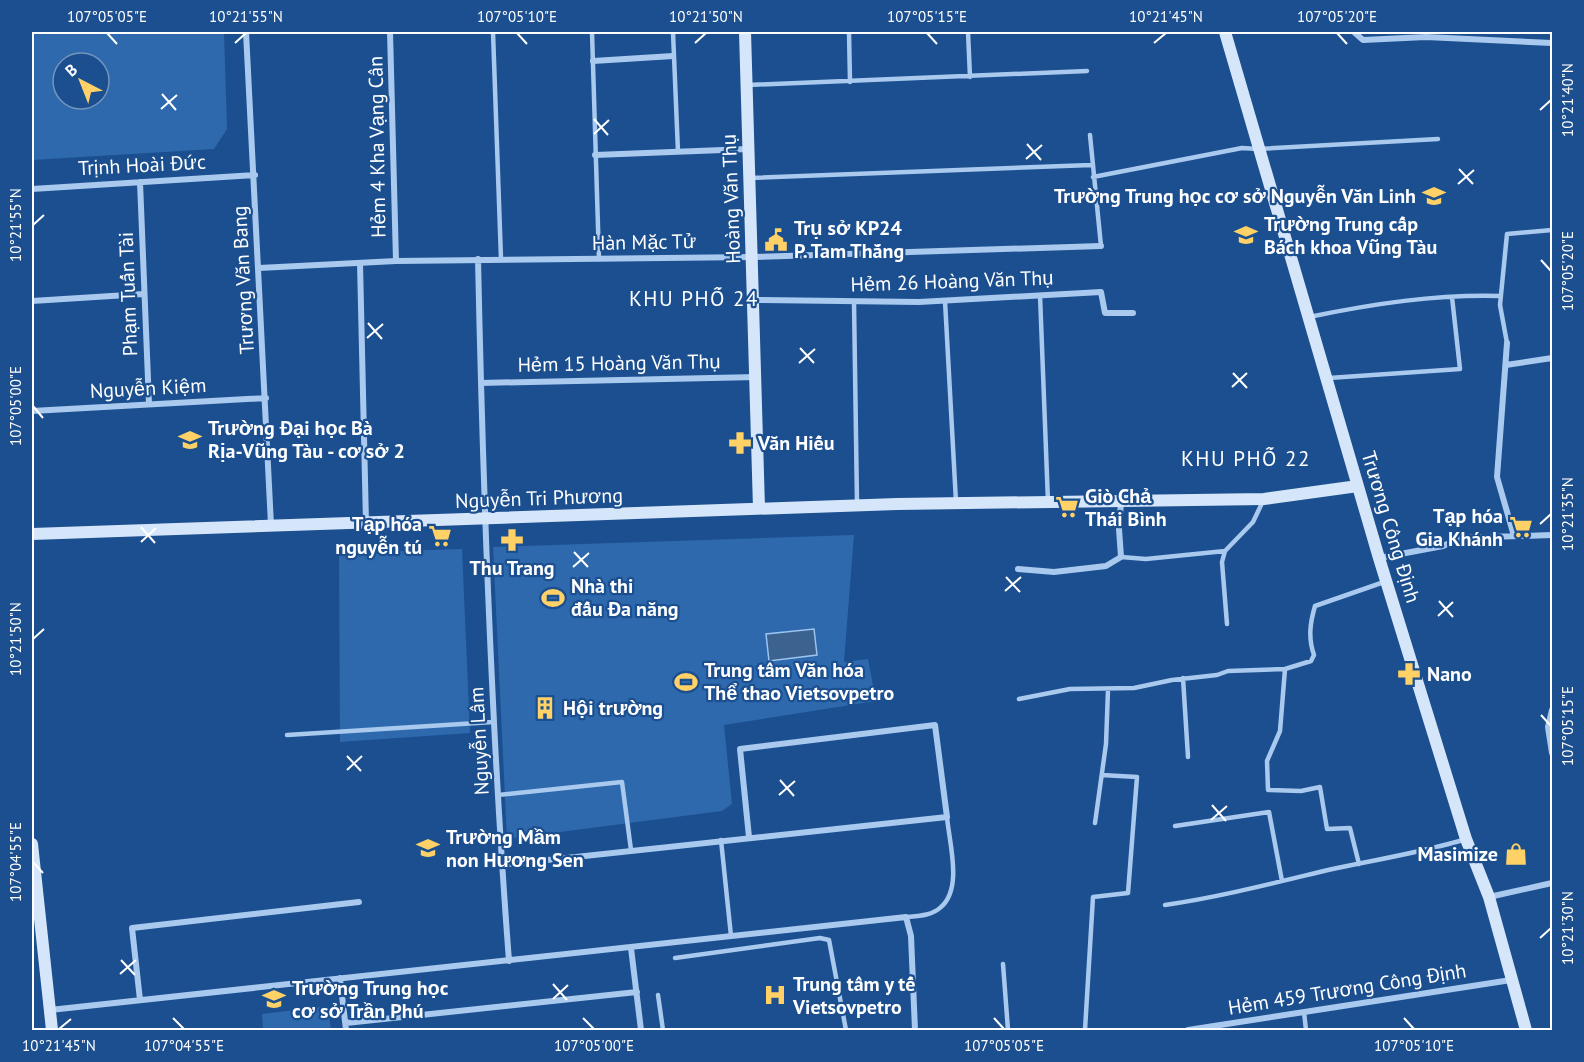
<svg xmlns="http://www.w3.org/2000/svg" width="1584" height="1062" font-family="'PT Sans',sans-serif">
<style>
.green{fill:#2e69ad;fill-rule:evenodd}
.water{fill:#3c6290;stroke:#9cc4f0;stroke-width:1.5}
.lines{fill:none;stroke-linecap:round;stroke-linejoin:round}
.lane{stroke:#a9c9ee;stroke-width:4.5}
.street{stroke:#a9c9ee;stroke-width:6}
.secondary{stroke:#d6e6fa;stroke-width:12}
.ticks{fill:none;stroke:#fff;stroke-width:2}
.labels{text-anchor:middle;dominant-baseline:central;stroke-width:4.5;stroke-linejoin:round;paint-order:stroke}
.street-label{font-size:20px;fill:#fff;stroke:#1b4f8f}
.poi-label{font-size:20px;font-weight:bold;fill:#fff;stroke:#1b4f8f;text-anchor:start}
.neighbourhood-label{font-size:21px;letter-spacing:1.5px;fill:#fff;stroke:#1b4f8f}
.neatline{fill:none;stroke:#fff;stroke-width:2}
.ticks-label{font-size:15px;text-anchor:middle;fill:#fff}
</style>
<rect width="100%" height="100%" fill="#1b4f8f"/>
<path class="green" d="M32 32H224L227 129 214 149 32 160ZM63 63H99V99H63Z
M854 535 844 662 868 659 876 701 724 725 732 804 722 811 507 839 493 547Z
M462 549 470 733 340 742 339 553Z
M328 1006 331 1030H263L262 1014Z"/>
<path class="water" d="M814 629 817 655 769 661 766 634Z"/>
<g class="lines">
<path class="lane" d="M493 32 501 259
M592 32 599 259
M673 32 678 152
M849 32 850 82
M968 32 970 77
M748 85 1087 71
M1090 135 1101 246
M1093 177 1242 148 1258 149 1438 139
M750 178 1091 165
M1040 295 1048 502
M945 301 956 502
M854 302 857 503
M1309 317C1372 304 1436 294 1501 296
M1507 343 1500 305 1507 234 1552 230
M1329 378 1460 369 1452 297
M1225 551 1222 562 1227 624
M1121 557 1146 559 1225 551 1253 522 1263 501
M1285 669 1280 731 1267 761 1268 790 1301 791 1320 787 1327 829 1350 828 1359 864
M1183 678 1188 757
M1019 699 1070 689 1134 688 1172 680 1217 675 1228 671 1285 669 1311 661 1314 655C1308 638 1310 623 1315 606L1384 582
M287 735 493 722
M498 795 622 782 631 850
M1095 823 1106 744 1108 690
M1175 826 1269 812 1282 881
M721 840 731 936
M1165 905C1220 897 1274 883 1328 870 1374 860 1419 853 1463 840
M906 917C917 916 932 916 941 907 963 888 949 842 947 817
M675 958 820 938 829 940 846 1030
M1003 964 1008 1030
M658 995 663 1030
M1304 1012 1306 1030
M1085 1030 1093 897 1128 893 1137 777 1102 775"/>
<path class="street" d="M246 32 271 525
M390 32 396 261
M1354 32 1363 40 1426 37 1552 43
M593 61 673 56
M595 155 748 149
M140 182 149 404
M32 189 255 175
M478 259C483 493 491 727 509 961
M360 263 366 523
M259 268 396 261 753 257 1101 246
M754 300 919 302 1101 292 1105 313H1133
M32 301 143 294
M1507 343 1497 477 1514 536
M1506 365 1552 358
M481 383 757 377
M32 411 266 398
M1379 558 1443 546 1460 538 1552 535
M1018 569 1054 572 1106 566 1121 557 1119 529 1121 502
M1552 710 1548 727 1552 753
M501 865 947 817 935 725 740 749 749 837
M1489 897 1552 883
M631 948 641 1030
M340 978 346 1030
M140 1000 132 928 359 902
M50 1010 906 917 911 936 915 1030
M346 1023 637 992
M1188 1030 1511 980"/>
<path class="secondary" d="M745 32 759 508
M1225 32 1379 558 1466 839 1489 897 1526 1030
M32 534 897 504 1264 499 1358 486
M32 844 52 1030"/>
</g>
<path class="ticks" d="M107 33 117 44M517 33 527 44M927 33 937 44M1337 33 1347 44M235 43 246 33M695 43 706 33M1154 43 1166 33M162 94 176 110M161 109 177 95M1540 110 1551 100M594 119 608 135M594 134 609 120M1027 144 1041 160M1026 159 1042 145M1459 169 1473 184M1458 184 1474 170M33 225 44 215M1541 260 1551 271M368 323 382 339M367 338 383 324M800 348 814 363M799 363 815 349M1233 373 1247 388M1232 387 1247 373M33 406 43 418M1540 524 1551 514M141 527 155 543M141 542 156 528M574 552 588 567M573 567 589 553M1006 577 1020 592M1005 591 1021 577M1439 601 1453 617M1438 616 1453 602M33 639 44 629M1541 715 1551 726M347 756 361 771M347 770 362 756M780 780 794 796M779 795 795 781M1212 805 1226 821M1211 820 1227 806M33 862 43 873M1540 938 1551 928M121 960 135 975M120 974 136 960M553 984 567 1000M553 999 568 985M173 1018 184 1029M583 1018 594 1029M994 1018 1004 1029M1404 1018 1414 1029M59 1029 71 1019"/>
<defs>
<g id="school-bare" transform="scale(1.8)"><path d="M0-5L7-2L0 1L-7-2ZM-4 1L0 2.5L4 1V4Q0 6-4 4Z" fill="#ffd166" stroke="#1b4f8f" stroke-width="2.5" paint-order="stroke"/></g>
<g id="university-bare" transform="scale(1.8)"><path d="M0-5L7-2L0 1L-7-2ZM-4 1L0 2.5L4 1V4Q0 6-4 4Z" fill="#ffd166" stroke="#1b4f8f" stroke-width="2.5" paint-order="stroke"/></g>
<g id="civic-bare" transform="scale(1.8)"><path d="M-.6-6.5H3V-4.5H.6V-3L4-1V1h2V6H-6V1h2V-1L-.6-3ZM-1.2 2.5V6h2.4V2.5Z" fill="#ffd166" stroke="#1b4f8f" stroke-width="2.5" paint-order="stroke"/></g>
<g id="pharmacy-bare" transform="scale(1.8)"><path d="M-2-6h4v4h4v4h-4v4h-4v-4h-4v-4h4Z" fill="#ffd166" stroke="#1b4f8f" stroke-width="2.5" paint-order="stroke"/></g>
<g id="supermarket-bare" transform="scale(1.8)"><path d="M-6-5.5h2.5l.6 2H6L4.5 2H-2.5L-4.4-4H-6ZM-1.5 3.2a1.3 1.3 0 1 0 .1 0ZM3 3.2a1.3 1.3 0 1 0 .1 0Z" fill="#ffd166" stroke="#1b4f8f" stroke-width="2.5" paint-order="stroke"/></g>
<g id="stadium-bare" transform="scale(1.8)"><path d="M0-5a6.5 5 0 1 0 0 10a6.5 5 0 1 0 0-10ZM-3.5-1.8h7v3.6h-7Z" fill="#ffd166" stroke="#1b4f8f" stroke-width="2.5" paint-order="stroke"/></g>
<g id="building-bare" transform="scale(1.8)"><path d="M-4-6H4V6H1V3H-1V6H-4ZM-2.5-4.3h1.7v1.8h-1.7ZM.8-4.3h1.7v1.8H.8ZM-2.5-1h1.7V.8h-1.7ZM.8-1h1.7V.8H.8Z" fill="#ffd166" stroke="#1b4f8f" stroke-width="2.5" paint-order="stroke"/></g>
<g id="shop-bare" transform="scale(1.8)"><path d="M-5-2.5h2.3a2.7 3.5 0 0 1 5.4 0H5L5.5 6h-11ZM-1.5-2.5h3a1.5 2.3 0 0 0-3 0Z" fill="#ffd166" stroke="#1b4f8f" stroke-width="2.5" paint-order="stroke"/></g>
<g id="hospital-bare" transform="scale(1.8)"><path d="M-5-5h3v3.5h4V-5h3V5h-3V1.5h-4V5h-3Z" fill="#ffd166" stroke="#1b4f8f" stroke-width="2.5" paint-order="stroke"/></g>
</defs>
<g fill-rule="evenodd">
<use href="#school-bare" x="1434" y="196"/>
<use href="#university-bare" x="1246" y="235"/>
<use href="#civic-bare" x="776" y="240"/>
<use href="#university-bare" x="190" y="440"/>
<use href="#pharmacy-bare" x="740" y="443"/>
<use href="#supermarket-bare" x="1067" y="507"/>
<use href="#supermarket-bare" x="1521" y="527"/>
<use href="#supermarket-bare" x="440" y="536"/>
<use href="#pharmacy-bare" x="512" y="540"/>
<use href="#stadium-bare" x="553" y="598"/>
<use href="#pharmacy-bare" x="1409" y="674"/>
<use href="#stadium-bare" x="686" y="682"/>
<use href="#building-bare" x="545" y="708"/>
<use href="#school-bare" x="428" y="848"/>
<use href="#shop-bare" x="1516" y="854"/>
<use href="#hospital-bare" x="775" y="995"/>
<use href="#school-bare" x="274" y="999"/>
</g>
<g class="labels">
<g class="street-label">
<text transform="translate(377 147) rotate(-91)">Hẻm 4 Kha Vạng Cân</text>
<text transform="translate(142 165) rotate(-3)">Trịnh Hoài Đức</text>
<text transform="translate(731 199) rotate(-92)">Hoàng Văn Thụ</text>
<text transform="translate(644 242) rotate(-1)">Hàn Mặc Tử</text>
<text transform="translate(243 280) rotate(-93)">Trương Văn Bang</text>
<text transform="translate(952 281) rotate(-2)">Hẻm 26 Hoàng Văn Thụ</text>
<text transform="translate(128 294) rotate(-92)">Phạm Tuấn Tài</text>
<text transform="translate(619 363) rotate(-1)">Hẻm 15 Hoàng Văn Thụ</text>
<text transform="translate(148 388) rotate(-3)">Nguyễn Kiệm</text>
<text transform="translate(539 498) rotate(-2)">Nguyễn Tri Phương</text>
<text transform="translate(1391 527) rotate(73)">Trương Công Định</text>
<text transform="translate(479 741) rotate(-93)">Nguyễn Lâm</text>
<text transform="translate(1347 989) rotate(-9)">Hẻm 459 Trương Công Định</text>
</g>
<g class="poi-label">
<text x="1416" y="196" text-anchor="end">Trường Trung học cơ sở Nguyễn Văn Linh</text>
<text x="1264" y="224">Trường Trung cấp<tspan x="1264" dy="23">Bách khoa Vũng Tàu</tspan></text>
<text x="794" y="228">Trụ sở KP24<tspan x="794" dy="23">P. Tam Thắng</tspan></text>
<text x="208" y="428">Trường Đại học Bà<tspan x="208" dy="23">Rịa-Vũng Tàu - cơ sở 2</tspan></text>
<text x="758" y="443">Văn Hiếu</text>
<text x="1085" y="496">Giò Chả<tspan x="1085" dy="23">Thái Bình</tspan></text>
<text x="1503" y="516" text-anchor="end">Tạp hóa<tspan x="1503" dy="23">Gia Khánh</tspan></text>
<text x="422" y="524" text-anchor="end">Tạp hóa<tspan x="422" dy="23">nguyễn tú</tspan></text>
<text x="512" y="568" text-anchor="middle">Thu Trang</text>
<text x="571" y="586">Nhà thi<tspan x="571" dy="23">đấu Đa năng</tspan></text>
<text x="704" y="670">Trung tâm Văn hóa<tspan x="704" dy="23">Thể thao Vietsovpetro</tspan></text>
<text x="1427" y="674">Nano</text>
<text x="563" y="708">Hội trường</text>
<text x="446" y="837">Trường Mầm<tspan x="446" dy="23">non Hương Sen</tspan></text>
<text x="1498" y="854" text-anchor="end">Masimize</text>
<text x="793" y="984">Trung tâm y tế<tspan x="793" dy="23">Vietsovpetro</tspan></text>
<text x="292" y="988">Trường Trung học<tspan x="292" dy="23">cơ sở Trần Phú</tspan></text>
</g>
<g class="neighbourhood-label">
<text x="694" y="298">KHU PHỐ 24</text>
<text x="1246" y="458">KHU PHỐ 22</text>
</g>
</g>
<rect width="1584" height="1062" fill="none" stroke="#1b4f8f" stroke-width="66"/>
<g transform="translate(81 81) rotate(318)"><circle r="28" fill="#1b4f8f" stroke="#7695bc" stroke-width="1.5"/>
<path d="M0-4.5L10 22L0 15L-10 22Z" fill="#ffd166"/>
<text y="-9" font-size="16" font-weight="bold" text-anchor="middle" fill="#ffffff">B</text>
</g>
<rect x="33" y="33" width="1518" height="996" class="neatline"/>
<g class="ticks-label">
<text x="107" y="22">107°05'05"E</text>
<text x="246" y="22">10°21'55"N</text>
<text x="517" y="22">107°05'10"E</text>
<text x="706" y="22">10°21'50"N</text>
<text x="927" y="22">107°05'15"E</text>
<text x="1166" y="22">10°21'45"N</text>
<text x="1337" y="22">107°05'20"E</text>
<text transform="translate(1568 100) rotate(-90)" y="5">10°21'40"N</text>
<text transform="translate(16 225) rotate(-90)" y="5">10°21'55"N</text>
<text transform="translate(1568 271) rotate(-90)" y="5">107°05'20"E</text>
<text transform="translate(16 406) rotate(-90)" y="5">107°05'00"E</text>
<text transform="translate(1568 514) rotate(-90)" y="5">10°21'35"N</text>
<text transform="translate(16 639) rotate(-90)" y="5">10°21'50"N</text>
<text transform="translate(1568 726) rotate(-90)" y="5">107°05'15"E</text>
<text transform="translate(16 862) rotate(-90)" y="5">107°04'55"E</text>
<text transform="translate(1568 928) rotate(-90)" y="5">10°21'30"N</text>
<text x="59" y="1051">10°21'45"N</text>
<text x="184" y="1051">107°04'55"E</text>
<text x="594" y="1051">107°05'00"E</text>
<text x="1004" y="1051">107°05'05"E</text>
<text x="1414" y="1051">107°05'10"E</text>
</g>
</svg>
